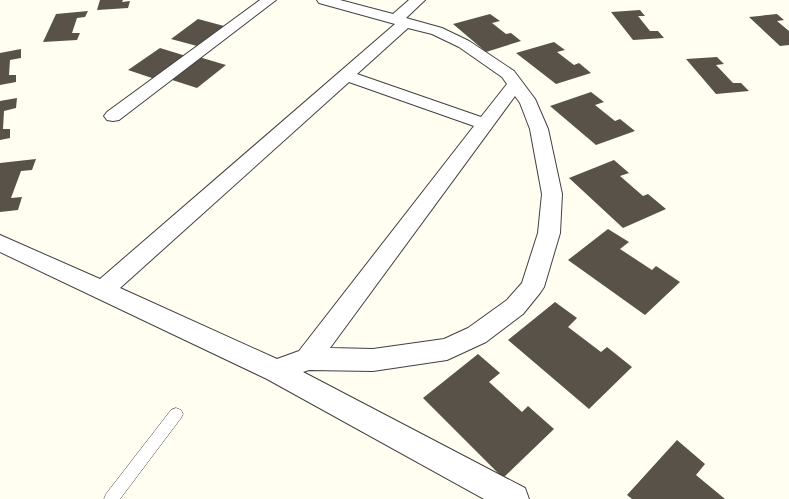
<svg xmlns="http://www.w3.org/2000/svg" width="789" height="499" font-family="'Source Serif 4',serif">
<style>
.building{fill:#585249}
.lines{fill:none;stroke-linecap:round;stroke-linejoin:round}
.service-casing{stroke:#414141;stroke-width:1}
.minor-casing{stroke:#414141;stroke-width:2}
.service{fill:#fff;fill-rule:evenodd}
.minor{fill:#fff;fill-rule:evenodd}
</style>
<rect width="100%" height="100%" fill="#fffef0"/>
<path class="building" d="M100 0H123L122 2 130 1 128 8 97 10Z
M640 10 645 16H638L650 31H658L664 38 633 40 611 12Z
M88 11 85 17 77 18 72 33H80L77 40 43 42 56 14Z
M490 14 500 21 492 23 506 34 511 33 521 41 486 52 453 24Z
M777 14 784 20 777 21 789 31V45L780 46 749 17Z
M198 19 224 26 197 46 171 39Z
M554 42 565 50 557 52 574 65 579 63 591 73 556 84 516 53Z
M160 48 186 56 155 79 128 70Z
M21 49V58L10 60 9 75H16V82L0 85V53Z
M199 57 226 65 197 88 169 79Z
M717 57 724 64 716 65 733 83H741L749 91 716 94 686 59Z
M591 92 604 102 595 105 615 121 620 119 635 131 596 145 550 106Z
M17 98 16 108 4 111 3 129H10V138L0 140V101Z
M36 159 32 170 21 171 11 198 22 197 18 210 0 212V163Z
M614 160 629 173 620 176 643 196 648 194 666 209 623 228 569 178Z
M608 229 629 242 620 249 652 270 656 266 680 282 645 315 568 260Z
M555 302 577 318 568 327 601 352 607 347 632 367 589 409 508 340Z
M478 354 500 373 489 382 522 412 528 406 554 429 503 478 423 398Z
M677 440 705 464 696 475 725 499H632L627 495Z"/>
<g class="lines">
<g class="service-casing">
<path id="service" d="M176 408 181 410 183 414 181 418 120 499H104L106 494 171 410Z"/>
</g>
<g class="minor-casing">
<path id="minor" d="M260 0H276L119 120 113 121 107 120 104 116 107 112Z
M317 0H340L393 14 409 0H425L406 18 442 28 469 41 514 71 535 99 548 129 562 194 560 233 544 287 540 293 523 314 486 342 447 360 373 371 309 370 303 372 525 488 529 499H484L267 379 0 252V235L100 279 395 24 319 3ZM408 28 432 34 459 47 502 77 507 84 481 117 357 74ZM349 82 474 126 299 351 277 359 120 288ZM515 96 520 103 530 129 542 194 538 233 522 283 507 300 468 328 444 339 373 349 330 348Z"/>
</g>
<use href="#service" class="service"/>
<use href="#minor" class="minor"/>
</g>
</svg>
